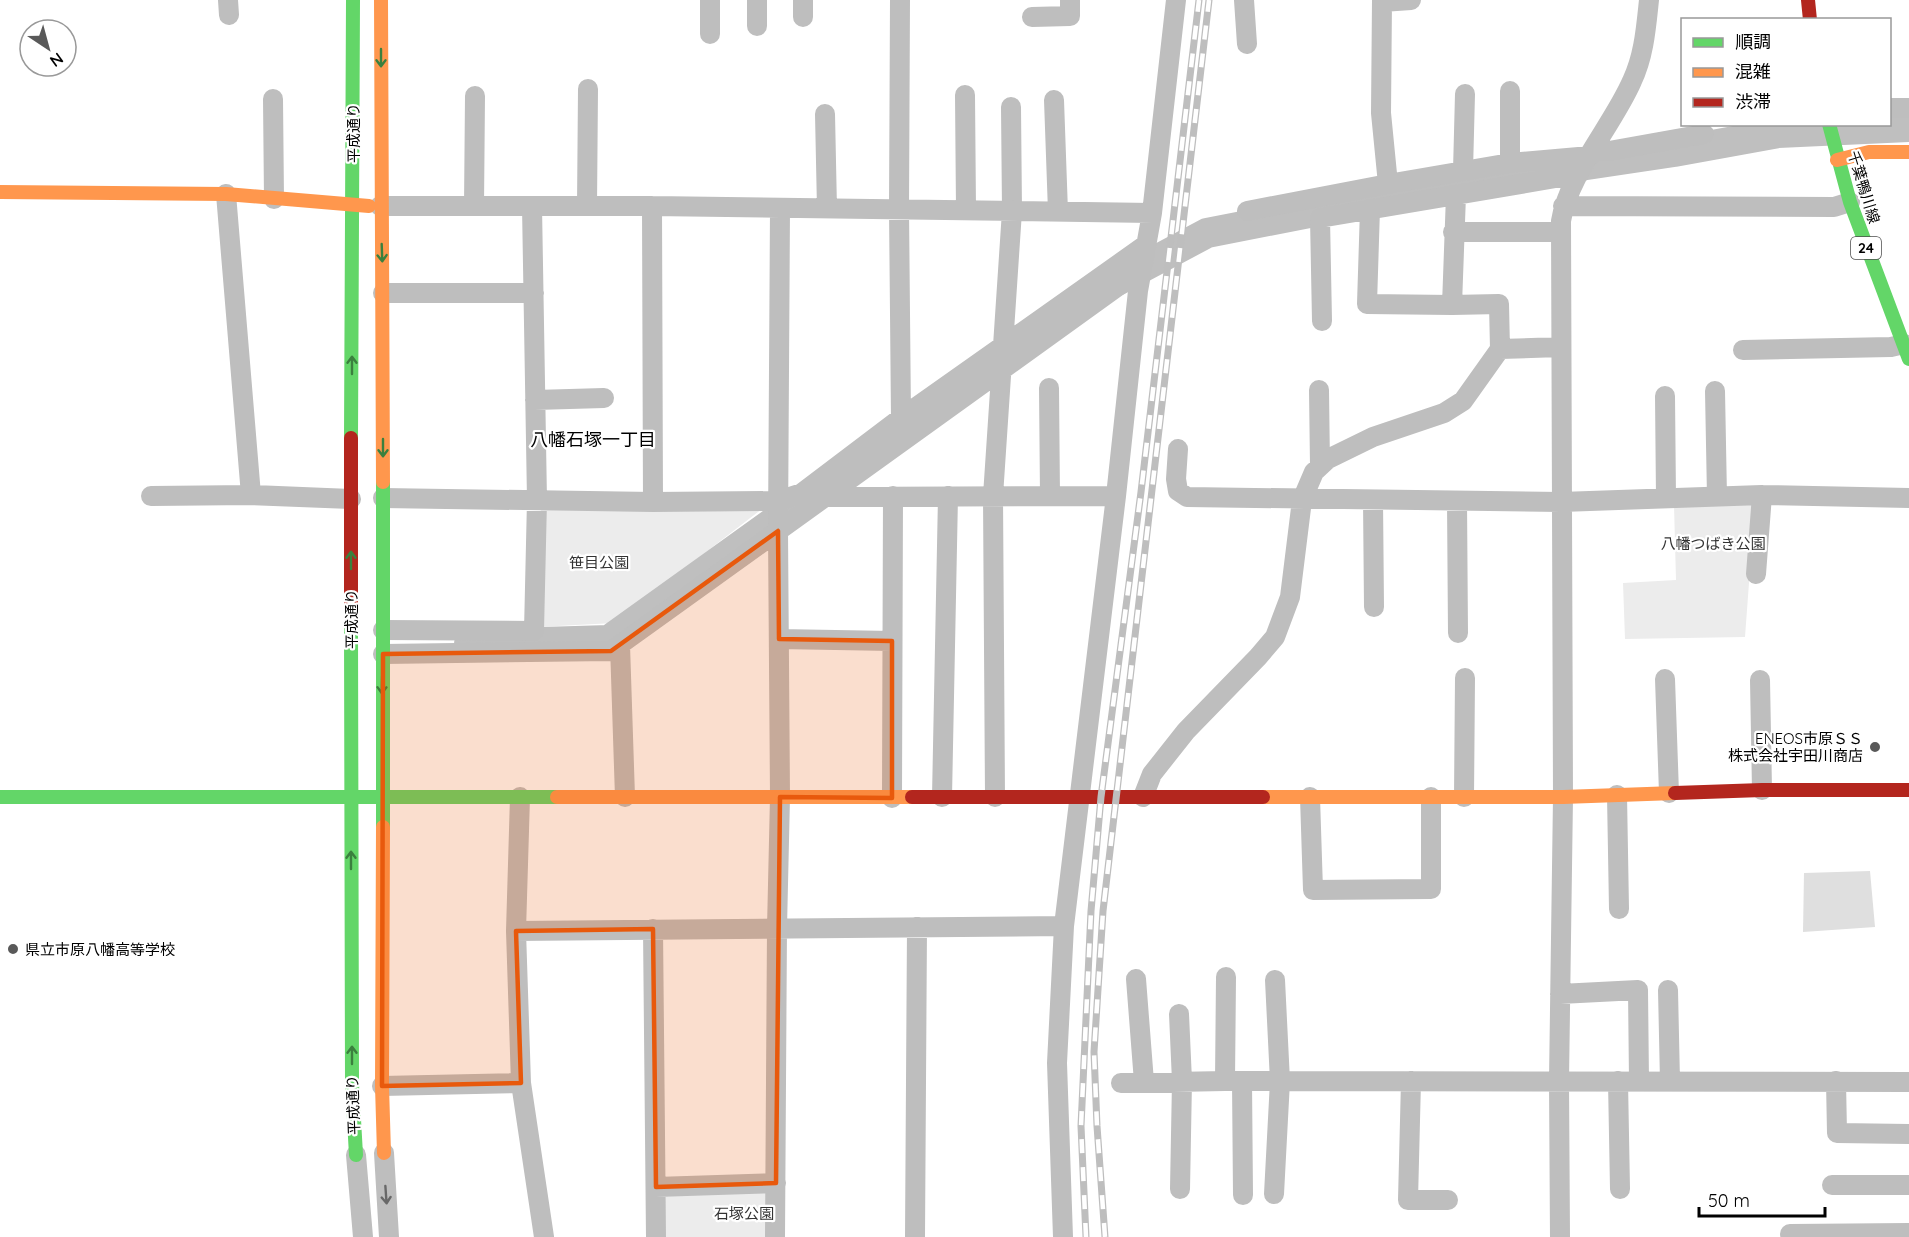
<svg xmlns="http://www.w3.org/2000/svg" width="1909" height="1237" font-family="Quicksand,'Noto Sans JP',sans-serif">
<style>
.green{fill:#ececec}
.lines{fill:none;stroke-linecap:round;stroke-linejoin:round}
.river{stroke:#bfbfbf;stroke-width:30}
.building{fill:#dfdfdf}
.street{stroke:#bebebe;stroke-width:20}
.fast{stroke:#63d668;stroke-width:14}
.slow{stroke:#ff974d;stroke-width:14}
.jam{stroke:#b3261e;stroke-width:14}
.rail-casing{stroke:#bebebe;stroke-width:7}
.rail{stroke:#fff;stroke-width:4.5;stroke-dasharray:14;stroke-linecap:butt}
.oneway{stroke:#3b803e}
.oneway2{stroke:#686868}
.marked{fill:#e8590c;fill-opacity:0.2;stroke:#e8590c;stroke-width:4.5;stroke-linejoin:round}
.poi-dot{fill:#595959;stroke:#fff;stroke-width:2}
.labels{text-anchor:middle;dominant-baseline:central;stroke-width:4.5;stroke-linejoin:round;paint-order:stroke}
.shield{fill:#fff;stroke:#4c4c4c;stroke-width:1.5}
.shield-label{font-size:14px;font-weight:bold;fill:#000}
.street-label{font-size:15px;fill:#000;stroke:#fff}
.park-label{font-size:15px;fill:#333;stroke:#fff}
.poi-label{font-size:15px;fill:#000;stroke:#fff;text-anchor:end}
.quarter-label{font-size:18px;fill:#000;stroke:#fff}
</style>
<rect width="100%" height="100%" fill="#fff"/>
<path class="green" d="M1755 502 1745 637 1625 639 1623 583 1676 580 1674 505Z
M541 504 767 505 614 623 538 627Z
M771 1187V1237H660V1191Z"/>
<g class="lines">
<path class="river" d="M1117 281 1207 233 1452 185 1674 152 1778 133 1909 127
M469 644 609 640 829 482"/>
</g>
<path class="building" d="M1870 871 1875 927 1803 932 1804 873Z"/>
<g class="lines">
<path class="street" d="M228 0 229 15
M900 0 899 209 901 418
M1244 0 1247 44
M1382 0 1381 113 1388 184
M1382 2 1411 0
M803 17V0
M1032 17 1070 16V0
M757 26V0
M710 34V0
M965 95 966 210
M273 99 274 199
M1054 100 1058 212
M1890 108H1909
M825 114 827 209
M1593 151H1609L1704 134
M1510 163V91
M1463 171 1465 94
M226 194 251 495
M380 206H652L1152 213
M474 206 475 96
M587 206 588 89
M652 206 653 502
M1563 206 1834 207 1850 202
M1370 209 1367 304 1452 305
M1247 211 1388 184 1510 163 1590 156
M1453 232H1561
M383 293H534
M1322 321 1320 218 1579 174
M1500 349 1560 347
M1743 350 1891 347 1904 344
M1049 388 1050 496
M1319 390 1320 466
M1715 391 1717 497
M1665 396 1666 498
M535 400 604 398
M1178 449 1176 479 1178 491 1187 497 1561 502 1762 495 1909 498
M151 496 251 495 351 499
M828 497 1116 496
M383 498 653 502 778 501 802 493 901 418 1147 244
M1373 500 1374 607
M1457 501 1458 633
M1756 574 1762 495
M383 630 534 631 537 500 532 206
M779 639 892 641
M620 645 625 797
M383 654 611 651 1142 269
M1665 679 1669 793
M1760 680 1762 790
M1617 795 1619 909
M520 797 516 931 521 1083 544 1237
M942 797 948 496
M995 797 993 496 1012 211 1011 107
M1143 797 1152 774 1186 731 1258 657 1275 637 1290 597 1302 500 1314 472 1328 459 1373 437 1444 413 1463 401 1500 349 1499 304 1452 305 1456 195
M1310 797 1313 890 1431 889V797
M1464 797 1465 678
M892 798 893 496
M653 929 656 1237
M516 931 1064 926
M1136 979 1144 1082
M1668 990 1670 1081
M1560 994 1638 990 1639 1081
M1179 1014 1182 1081 1180 1189
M1225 1081 1226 977
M1242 1081 1243 1195
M1411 1081 1408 1200H1448
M1618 1081 1620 1189
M1836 1081 1837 1133 1909 1134
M1121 1083 1225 1081 1909 1082
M382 1086 521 1083
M384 1153 389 1237
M356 1155 363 1237
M1832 1185H1909
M656 1187 776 1183
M1274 1194 1280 1081 1275 980
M1790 1234 1909 1233
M775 1237 777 928 780 797 778 531 780 209
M915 1237 917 927
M1063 1237 1057 1063 1064 926 1116 496 1138 291 1152 213 1176 0
M1560 1237 1559 1081 1563 797 1561 221C1568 175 1613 125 1632 81 1644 56 1646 28 1649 0"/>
<path class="fast" d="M1829 124 1850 202 1909 359
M351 438 353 0
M383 482V827
M351 625 352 1084 356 1155
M0 797H557"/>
<path class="slow" d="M381 0 383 482
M1837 160 1869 152H1909
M0 192 226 194 369 206
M557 797H912
M1263 797H1563L1675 793
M383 827 382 1086 384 1153"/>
<path class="jam" d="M1808 0 1810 20
M351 625V438
M1675 793 1762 790H1909
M912 797H1263"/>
<g class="rail-casing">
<path id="rail" d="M1086 1237 1081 1126 1091 911 1101 797 1141 492 1199 0
M1105 1237 1097 1126 1094 1052 1103 911 1209 0"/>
</g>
<use href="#rail" class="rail"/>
</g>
<defs><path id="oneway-shaft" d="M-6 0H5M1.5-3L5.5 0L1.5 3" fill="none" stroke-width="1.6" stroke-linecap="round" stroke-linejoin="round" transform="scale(1.5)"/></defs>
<g class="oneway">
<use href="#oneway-shaft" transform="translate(381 58) rotate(90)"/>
<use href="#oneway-shaft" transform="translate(382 253) rotate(88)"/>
<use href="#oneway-shaft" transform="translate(352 365) rotate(-90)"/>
<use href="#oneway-shaft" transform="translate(383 448) rotate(90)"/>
<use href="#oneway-shaft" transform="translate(351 560) rotate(-90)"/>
<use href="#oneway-shaft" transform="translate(382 685) rotate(91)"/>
<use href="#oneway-shaft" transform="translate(351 860) rotate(-90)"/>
<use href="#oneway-shaft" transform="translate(352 1055) rotate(-90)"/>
</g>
<use class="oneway2" href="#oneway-shaft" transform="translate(386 1195) rotate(86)"/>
<path class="marked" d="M778 531 779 639 892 641V798L780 797 776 1183 656 1187 653 929 516 931 521 1083 382 1086 383 654 611 651Z"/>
<g class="poi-dot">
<circle cx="1875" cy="747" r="6"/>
<circle cx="13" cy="949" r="6"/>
</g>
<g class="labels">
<rect class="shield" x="1851" y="237" width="30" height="22" rx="4.5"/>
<g class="shield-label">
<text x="1866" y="248">24</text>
</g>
<g class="street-label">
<text transform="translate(353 133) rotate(-90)">平成通り</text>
<text transform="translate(1864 187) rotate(73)">千葉鴨川線</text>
<text transform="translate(351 619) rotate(-90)">平成通り</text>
<text transform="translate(353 1105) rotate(-92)">平成通り</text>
</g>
<g class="park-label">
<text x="1713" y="543">八幡つばき公園</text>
<text x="599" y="562">笹目公園</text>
<text x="744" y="1213">石塚公園</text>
</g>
<g class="poi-label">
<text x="1863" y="738">ENEOS市原ＳＳ<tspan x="1863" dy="17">株式会社宇田川商店</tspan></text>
<text x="25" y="949" text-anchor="start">県立市原八幡高等学校</text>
</g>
<g class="quarter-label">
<text x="593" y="439">八幡石塚一丁目</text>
</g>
</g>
<rect x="1681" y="18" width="210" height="108" fill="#ffffff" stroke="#999999" stroke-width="1.5"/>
<rect x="1693" y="38" width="30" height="9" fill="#63d668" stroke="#999999" stroke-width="1.5"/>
<text x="1735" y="48" font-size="18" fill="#000000">順調</text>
<rect x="1693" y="68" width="30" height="9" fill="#ff974d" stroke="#999999" stroke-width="1.5"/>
<text x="1735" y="78" font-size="18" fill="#000000">混雑</text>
<rect x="1693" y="98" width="30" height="9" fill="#b3261e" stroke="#999999" stroke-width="1.5"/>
<text x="1735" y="108" font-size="18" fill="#000000">渋滞</text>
<g transform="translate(48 48) rotate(144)"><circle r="28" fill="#ffffff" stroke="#999999" stroke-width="1.5"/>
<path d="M0-4.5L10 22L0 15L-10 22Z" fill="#595959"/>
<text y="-9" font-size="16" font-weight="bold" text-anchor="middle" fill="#000000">N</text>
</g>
<path d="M1699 1207v9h126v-9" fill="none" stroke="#000000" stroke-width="3"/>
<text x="1708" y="1207" font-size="18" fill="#000000" stroke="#ffffff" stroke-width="4.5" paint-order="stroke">50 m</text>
</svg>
